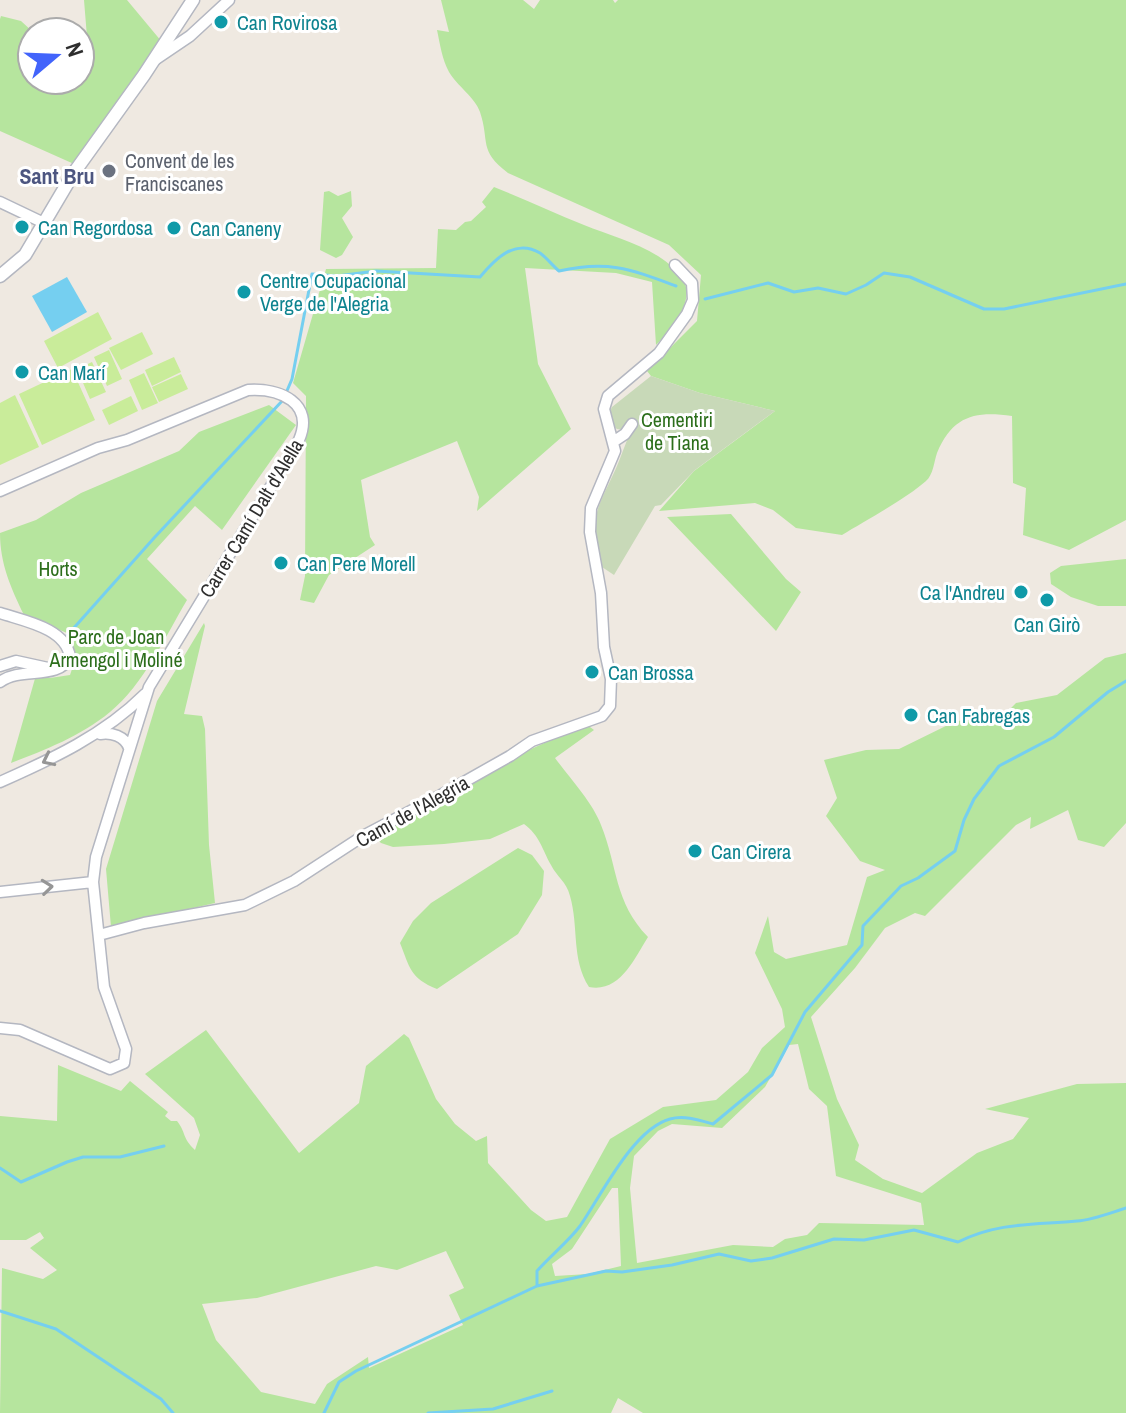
<svg xmlns="http://www.w3.org/2000/svg" width="1126" height="1413" font-family="'Archivo Narrow',sans-serif">
<style>
.green{fill:#b6e59e;fill-rule:evenodd}
.cemetery{fill:#c8d9b8}
.pitch{fill:#c9ec9a}
.water{fill:#75cff0}
.lines{fill:none;stroke-linecap:round;stroke-linejoin:round}
.stream{stroke:#75cff0;stroke-width:3}
.minor-casing{stroke:#b4b7c1;stroke-width:13}
.tertiary-casing{stroke:#b4b7c1;stroke-width:15}
.minor{stroke:#fff;stroke-width:10}
.tertiary{stroke:#fff;stroke-width:12}
.oneway{stroke:#969696}
.culture-dot{fill:#0f9aa8;stroke:#fff;stroke-width:3}
.worship-dot{fill:#6b7280;stroke:#fff;stroke-width:3}
.labels{text-anchor:middle;dominant-baseline:central;stroke-width:6;stroke-linejoin:round;paint-order:stroke}
.culture-label{font-size:20px;fill:#0d838f;stroke:#fff;text-anchor:start}
.worship-label{font-size:20px;fill:#5b616d;stroke:#fff;text-anchor:start}
.park-label{font-size:20px;fill:#2c6e1b;stroke:#fff}
.street-label{font-size:20px;fill:#2e2e2e;stroke:#fff}
.neighbourhood-label{font-size:22px;font-weight:bold;fill:#4d5680;stroke:#fff}
</style>
<rect width="100%" height="100%" fill="#efe9e1"/>
<path class="green" d="M84 0H127L162 42 74 164 0 131V19L1 16 21 21 33 32 32 80H80V38L87 37Z
M441 0H523L534 9 540 0H613L615 3 618 0H1126V520L1069 550 1023 535 1026 488 1013 483 1012 416C976 411 953 415 937 453 934 462 933 475 926 481 907 498 865 521 842 535L796 528 773 510 755 503 659 511 694 471 775 411 700 393 651 376 647 371 697 321 701 275 669 245 508 173C478 150 490 142 480 112 475 97 457 86 449 72 442 59 440 44 437 30L449 32Z
M494 187C524 199 554 213 584 225 616 238 659 248 681 276 698 298 672 331 656 345L652 282 616 273 525 268 538 364 571 429 477 511 479 497 457 441 361 480 370 537 375 545 329 575 314 603 300 600 305 576 306 396 293 383 326 269 436 268 438 229 456 230 465 222 471 221 486 207 482 202Z
M329 191 338 196 351 191 352 206 342 218 353 237 342 255 336 258 320 250 324 192Z
M269 405 296 425 222 530 195 506 147 559 187 600C165 637 144 684 110 712 81 736 45 750 11 763L36 675 50 678 70 675 76 657 67 633 24 615C11 588 0 564 0 533L36 520 81 493 179 451 199 432Z
M731 514 786 579 801 592 776 631 667 517Z
M1126 559V606H1098L1071 597 1051 584 1050 573 1061 566Z
M204 623 205 626 184 714 202 716 205 729 209 845 215 903 111 927 106 869 157 701Z
M1126 653V823L1104 847 1078 840 1068 810 1030 829 1031 817 1016 825 925 916 915 913 885 928 855 968 811 1017 837 1099 859 1145 855 1160 883 1179 922 1193 977 1153 1013 1139 1029 1118 985 1109 1077 1084 1126 1083V1413H643L618 1398 611 1413H0L2 1268 43 1279 57 1270 30 1248 44 1238 40 1232 26 1240H0V1116L57 1121 58 1065 121 1091 130 1081 168 1112 165 1116 171 1121H177C186 1132 182 1138 195 1150L200 1135 194 1118 145 1074 206 1030 299 1153 359 1103 366 1066 404 1034 409 1038 436 1099 455 1124 476 1141 487 1136 488 1163 531 1210 546 1221 567 1217 610 1139 663 1107 716 1100 748 1072 762 1048 785 1027 782 1009 755 953 768 916 774 952 786 959 847 945 867 877 885 870 860 861 826 816 837 798 824 760 866 750 899 749 956 721 1002 717 1016 703 1057 695 1105 658ZM798 1044 809 1089 827 1106 836 1176 921 1203 924 1225 819 1223 807 1235 785 1239 773 1247 733 1245 637 1263 630 1188 634 1156 658 1131 672 1124 722 1128 765 1087 789 1045ZM612 1188H618L621 1266 588 1274 555 1276 552 1264 572 1249ZM446 1251 464 1288 449 1295 463 1325 369 1368 368 1357 327 1384 315 1404 261 1392 216 1340 202 1304 257 1298 376 1266 397 1270Z
M586 724 594 730 555 758C569 777 593 803 601 825 618 867 614 902 648 937 634 959 620 993 589 987 571 959 579 927 570 896 566 881 557 877 551 865 542 849 540 836 524 824L490 839 444 844 393 847 381 843 375 837 529 750Z
M518 848 532 855 544 871 542 895 518 934 437 989C410 978 410 968 400 943L413 921 431 903Z"/>
<path class="cemetery" d="M651 376 700 393 775 411 695 470 661 505 655 506 614 575 602 567C586 518 598 509 617 466 623 452 627 438 634 425L624 430 617 429C610 424 608 414 612 407Z"/>
<path class="pitch" d="M98 312 112 339 58 368 44 341Z
M142 332 153 354 121 370 109 348Z
M109 350 122 379 107 386 94 357Z
M174 357 181 372 152 386 145 370Z
M92 362 106 392 90 399 77 369Z
M72 369 95 420 42 445 19 394Z
M144 373 158 403 142 410 129 380Z
M181 374 188 389 159 402 152 387Z
M15 395 39 447 0 465V403Z
M131 396 138 411 109 425 102 410Z"/>
<path class="water" d="M67 277 87 312 52 332 32 296Z"/>
<g class="lines">
<path class="stream" d="M705 299 768 283 794 292 818 288 846 294 866 285 884 273 910 277 984 309H1004L1126 284
M286 393 292 379 312 274 337 276 376 271 480 277C495 259 515 238 540 253 546 257 553 266 559 271 608 260 630 269 676 286
M64 639 154 538 283 400
M0 1168 21 1182 67 1162 83 1157H120L164 1146
M537 1286 606 1271 622 1272 672 1265 719 1254 751 1261 772 1258 834 1239 864 1240 914 1230 958 1242C998 1222 1034 1225 1077 1221 1093 1220 1110 1213 1126 1208
M0 1311 56 1329 161 1399 173 1413
M324 1413 339 1382 356 1371 537 1286V1271C550 1256 568 1242 580 1226 601 1196 633 1129 670 1119 684 1115 699 1120 713 1124L772 1075 805 1012 862 945 863 926 901 886 918 878 955 851 964 820 974 799 999 766 1054 737 1108 692 1126 681
M428 1413 493 1409 552 1391"/>
<g class="minor-casing">
<path id="minor" d="M156 59 190 36 229 0
M0 202 44 223
M613 442 625 434 632 424
M0 491 98 448 127 440 248 390C280 388 315 403 299 440L149 687 96 857 93 882 104 987 126 1049 124 1063 110 1069 20 1030 0 1028
M0 613C24 621 66 628 70 657 58 681 22 666 0 682
M0 666 16 661 48 668
M100 734C111 732 125 736 129 748
M0 782C52 759 104 735 145 694
M0 892 93 882
M99 935 144 923 245 905 294 881 363 836 441 795 510 756 532 741 602 716 610 706 611 679 604 647 601 593 590 532 591 508 615 451 604 409 608 396 659 353 687 314 693 300 692 283 675 265"/>
</g>
<g class="tertiary-casing">
<path id="tertiary" d="M0 276 25 255 73 174 144 75 193 0"/>
</g>
<use href="#minor" class="minor"/>
<use href="#tertiary" class="tertiary"/>
</g>
<defs><path id="oneway-chevron" d="M-2-3.5L2.5 0L-2 3.5" fill="none" stroke-width="1.6" stroke-linecap="round" stroke-linejoin="round" transform="scale(2)"/></defs>
<g class="oneway">
<use href="#oneway-chevron" transform="translate(48 760) rotate(154)"/>
<use href="#oneway-chevron" transform="translate(47 887) rotate(-6)"/>
</g>
<g class="culture-dot">
<circle cx="221" cy="22" r="8"/>
<circle cx="22" cy="227" r="8"/>
<circle cx="174" cy="228" r="8"/>
<circle cx="244" cy="292" r="8"/>
<circle cx="22" cy="372" r="8"/>
<circle cx="281" cy="563" r="8"/>
<circle cx="1021" cy="592" r="8"/>
<circle cx="1047" cy="600" r="8"/>
<circle cx="592" cy="672" r="8"/>
<circle cx="911" cy="715" r="8"/>
<circle cx="695" cy="851" r="8"/>
</g>
<circle class="worship-dot" cx="109" cy="171" r="8"/>
<g class="labels">
<g class="culture-label">
<text x="237" y="22">Can Rovirosa</text>
<text x="38" y="227">Can Regordosa</text>
<text x="190" y="228">Can Caneny</text>
<text x="260" y="280">Centre Ocupacional<tspan x="260" dy="23">Verge de l'Alegria</tspan></text>
<text x="38" y="372">Can Marí</text>
<text x="297" y="563">Can Pere Morell</text>
<text x="1005" y="592" text-anchor="end">Ca l'Andreu</text>
<text x="1047" y="624" text-anchor="middle">Can Girò</text>
<text x="608" y="672">Can Brossa</text>
<text x="927" y="715">Can Fabregas</text>
<text x="711" y="851">Can Cirera</text>
</g>
<g class="worship-label">
<text x="125" y="160">Convent de les<tspan x="125" dy="23">Franciscanes</tspan></text>
</g>
<g class="park-label">
<text x="677" y="419">Cementiri<tspan x="677" dy="23">de Tiana</tspan></text>
<text x="58" y="568">Horts</text>
<text x="116" y="636">Parc de Joan<tspan x="116" dy="23">Armengol i Moliné</tspan></text>
</g>
<g class="street-label">
<text transform="translate(251 518) rotate(-59)">Carrer Camí Dalt d'Alella</text>
<text transform="translate(412 811) rotate(-29)">Camí de l'Alegria</text>
</g>
<g class="neighbourhood-label">
<text x="57" y="176">Sant Bru</text>
</g>
</g>
<g transform="translate(56 56) rotate(71)"><circle r="38" fill="#ffffff" stroke="#ababab" stroke-width="2"/>
<path d="M0-6L14 30L0 20L-14 30Z" fill="#4264fb"/>
<text y="-12" font-size="22" font-weight="bold" text-anchor="middle" fill="#2e2e2e">N</text>
</g>
</svg>
